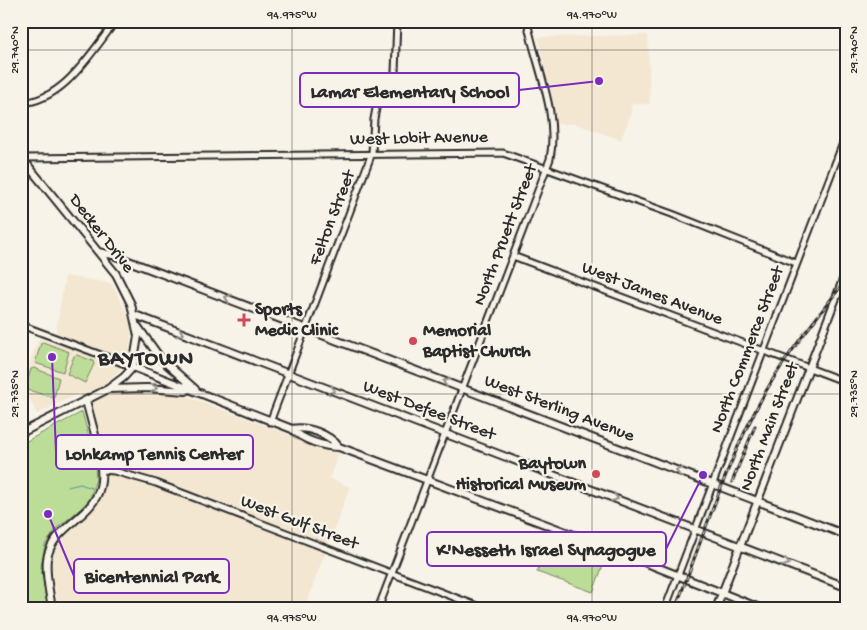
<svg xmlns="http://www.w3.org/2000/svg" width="867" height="630" font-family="'Gochi Hand',sans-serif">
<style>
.built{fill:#f3e7d2}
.green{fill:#bcdd97;stroke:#748461}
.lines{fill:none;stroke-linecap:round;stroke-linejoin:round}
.stream{stroke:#638f9d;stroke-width:1}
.minor-casing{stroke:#2b2b2b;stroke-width:9}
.major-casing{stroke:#2b2b2b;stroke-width:10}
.minor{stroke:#f7f3e8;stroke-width:5}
.major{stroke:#f7f3e8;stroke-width:6}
.rail-casing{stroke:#2b2b2b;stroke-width:3}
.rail{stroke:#f7f3e8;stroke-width:1;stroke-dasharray:4;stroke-linecap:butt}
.oneway{stroke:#918f8a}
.ticks{fill:none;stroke:#2b2b2b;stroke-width:1;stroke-opacity:0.45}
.poi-dot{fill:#d1495b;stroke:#f7f3e8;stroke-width:2}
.labels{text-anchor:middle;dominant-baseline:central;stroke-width:4.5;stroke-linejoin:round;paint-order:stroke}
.street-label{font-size:18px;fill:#2b2b2b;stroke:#f7f3e8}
.poi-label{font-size:18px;font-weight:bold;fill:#2b2b2b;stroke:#f7f3e8;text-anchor:start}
.district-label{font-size:22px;font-weight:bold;letter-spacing:1px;fill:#2b2b2b;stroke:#f7f3e8}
.leader{fill:none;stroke:#7b2cbf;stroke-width:2}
.callout-dot{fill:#7b2cbf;stroke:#f7f3e8;stroke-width:2}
.callout{fill:#f7f3e8;stroke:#7b2cbf;stroke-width:2}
.callout-label{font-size:19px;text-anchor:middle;font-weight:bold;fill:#2b2b2b}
.neatline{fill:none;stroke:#2b2b2b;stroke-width:2}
.ticks-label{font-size:12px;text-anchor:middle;fill:#2b2b2b}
</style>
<rect width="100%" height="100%" fill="#f7f3e8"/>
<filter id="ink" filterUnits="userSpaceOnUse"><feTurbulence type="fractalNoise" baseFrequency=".02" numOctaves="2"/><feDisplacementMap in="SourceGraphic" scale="10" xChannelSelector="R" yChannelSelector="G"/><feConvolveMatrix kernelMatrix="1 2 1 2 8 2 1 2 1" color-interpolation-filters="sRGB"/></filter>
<g filter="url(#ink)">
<path class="built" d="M646 35 648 37 650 104H631V113L621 140 576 124H557L538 37Z
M65 276 111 283 125 309 131 324 130 353 119 371 110 379 123 393 146 391 186 396 339 453 329 478 350 487 304 609H59L52 569 55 546 65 533 89 515 96 506 101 496 107 476 93 405 78 394 37 414 21 383V371L28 367 39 338 54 344Z"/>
<path class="green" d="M43 342 69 352 63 372 35 363 41 343Z
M77 355 93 361 94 364 85 383 67 374 74 356Z
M34 368 59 378 54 398 25 389 31 369Z
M82 412 94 455 96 479 89 502 56 529 45 545 41 567 48 609H21V444Z
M552 532 608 552 593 592 537 572Z"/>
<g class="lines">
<path class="stream" d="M68 487 80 484 92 488
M21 494 26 492"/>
<g class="minor-casing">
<path id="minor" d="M21 103C65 100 91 52 116 21
M22 158 503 153 672 214 796 263
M513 256 846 382
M21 325 133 367
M270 422 372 153 374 119 378 98 390 85 395 72 397 21
M102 470 114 471 156 483 485 609
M378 609 550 159C559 112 536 67 527 21
M665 609 846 135"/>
</g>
<g class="major-casing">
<path id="major" d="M21 157 116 274 131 304 138 336 133 367 124 377 108 389 21 433
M98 252 113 255 846 535
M135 315 846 587
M138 327 161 359 195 389
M133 367 292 429C302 440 325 447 339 447L614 550 762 609
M109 389 147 388 186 391
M292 429C308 426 329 434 339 447
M52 609C50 593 45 576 47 559 52 526 93 518 100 487 106 464 91 423 86 400
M716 609 846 272"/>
</g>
<use href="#minor" class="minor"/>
<use href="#major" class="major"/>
<g class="rail-casing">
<path id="rail" d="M732 482 755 426
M675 609C704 536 727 459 766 391 789 351 818 316 846 280"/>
</g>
<use href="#rail" class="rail"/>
</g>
<defs><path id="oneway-chevron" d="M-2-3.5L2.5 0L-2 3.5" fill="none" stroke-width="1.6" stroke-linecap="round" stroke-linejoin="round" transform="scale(1.25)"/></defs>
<g class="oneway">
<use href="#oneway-chevron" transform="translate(228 298) rotate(-159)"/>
<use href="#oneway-chevron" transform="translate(180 333) rotate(21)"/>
<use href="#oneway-chevron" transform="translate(446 382) rotate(-160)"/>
<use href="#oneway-chevron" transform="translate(154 388) rotate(3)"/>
<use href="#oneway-chevron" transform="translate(332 390) rotate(21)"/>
<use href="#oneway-chevron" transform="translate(679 471) rotate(-158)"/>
<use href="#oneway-chevron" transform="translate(615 498) rotate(21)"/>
<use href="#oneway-chevron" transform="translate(786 563) rotate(22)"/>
</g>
</g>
<path class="ticks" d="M292 21V609M592 21V609M21 50H846M21 394H846"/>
<g class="poi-dot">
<path d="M241.5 312.5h5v5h5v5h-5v5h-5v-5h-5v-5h5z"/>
<circle cx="413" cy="341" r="5"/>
<circle cx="596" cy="474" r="5"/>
</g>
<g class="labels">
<g class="street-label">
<text transform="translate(419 139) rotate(-1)">West Lobit Avenue</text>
<text transform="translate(333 218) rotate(-69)">Felton Street</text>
<text transform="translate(101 234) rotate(52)">Decker Drive</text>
<text transform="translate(506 235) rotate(-69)">North Pruett Street</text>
<text transform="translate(652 294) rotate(21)">West James Avenue</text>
<text transform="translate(748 350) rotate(-69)">North Commerce Street</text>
<text transform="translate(559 409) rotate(21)">West Sterling Avenue</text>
<text transform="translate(429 411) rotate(21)">West Defee Street</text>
<text transform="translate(770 427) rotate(-69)">North Main Street</text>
<text transform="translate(299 523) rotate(21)">West Gulf Street</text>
</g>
<g class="poi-label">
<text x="255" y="310">Sports<tspan x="255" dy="21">Medic Clinic</tspan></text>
<text x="423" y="331">Memorial<tspan x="423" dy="21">Baptist Church</tspan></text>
<text x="586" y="464" text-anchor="end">Baytown<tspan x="586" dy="21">Historical Museum</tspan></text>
</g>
<g class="district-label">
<text x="146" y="360">BAYTOWN</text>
</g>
</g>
<path class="leader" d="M599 81L519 90M52 357L56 452M703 475L666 549M48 514L74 576"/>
<g class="callout-dot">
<circle cx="599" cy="81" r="5"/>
<circle cx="52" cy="357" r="5"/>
<circle cx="703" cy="475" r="5"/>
<circle cx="48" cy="514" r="5"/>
</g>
<g class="callout">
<rect x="300" y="73" width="219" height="34" rx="5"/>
<rect x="56" y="435" width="197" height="34" rx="5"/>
<rect x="427" y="532" width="239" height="34" rx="5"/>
<rect x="74" y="559" width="155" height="34" rx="5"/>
</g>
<g class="callout-label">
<text x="410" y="97">Lamar Elementary School</text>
<text x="154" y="459">Lohkamp Tennis Center</text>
<text x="546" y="555">K'Nesseth Israel Synagogue</text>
<text x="152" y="582">Bicentennial Park</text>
</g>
<rect width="867" height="630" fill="none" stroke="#f7f3e8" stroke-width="55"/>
<rect x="28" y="28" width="812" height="574" class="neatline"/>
<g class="ticks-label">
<text x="292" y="18">94.975°W</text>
<text x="592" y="18">94.970°W</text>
<text transform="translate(14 50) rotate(-90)" y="4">29.740°N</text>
<text transform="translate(853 50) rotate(-90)" y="4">29.740°N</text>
<text transform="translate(14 394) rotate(-90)" y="4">29.735°N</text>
<text transform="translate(853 394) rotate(-90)" y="4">29.735°N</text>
<text x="292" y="621">94.975°W</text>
<text x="592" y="621">94.970°W</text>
</g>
</svg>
